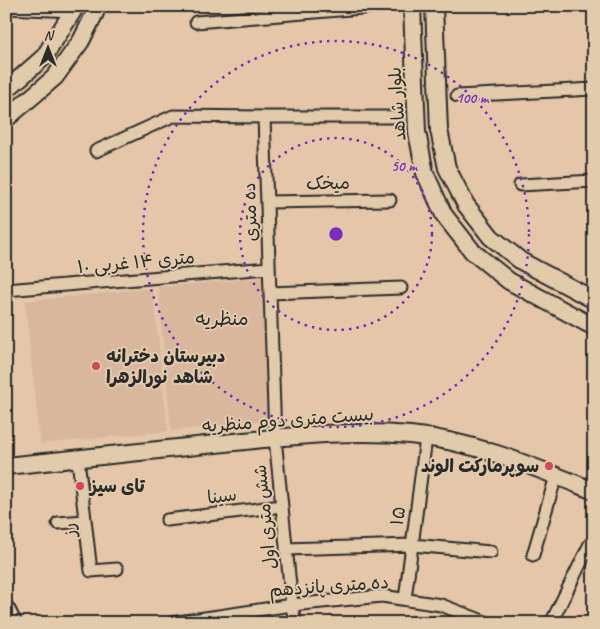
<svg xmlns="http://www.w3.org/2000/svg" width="600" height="629" font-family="Caveat,'Playpen Sans Arabic',sans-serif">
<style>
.built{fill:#d9b79d}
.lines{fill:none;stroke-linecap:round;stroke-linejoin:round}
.minor-casing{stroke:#2b2b2b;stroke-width:15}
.secondary-casing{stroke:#2b2b2b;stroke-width:20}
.minor{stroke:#e1cbab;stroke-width:11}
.secondary{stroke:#e1cbab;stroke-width:16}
.ring{fill:none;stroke:#7b2cbf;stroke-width:2.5;stroke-dasharray:2.5 5}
.poi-dot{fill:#d1495b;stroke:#e1cbab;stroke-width:2}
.labels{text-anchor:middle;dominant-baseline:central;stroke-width:4;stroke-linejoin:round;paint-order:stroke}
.street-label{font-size:18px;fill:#2b2b2b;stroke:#e1cbab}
.poi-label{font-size:18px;font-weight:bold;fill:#2b2b2b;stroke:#e1cbab;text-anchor:start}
.neighbourhood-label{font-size:19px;fill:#2b2b2b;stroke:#e1cbab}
.centre{fill:#7b2cbf;stroke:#e1cbab;stroke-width:2.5}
.ring-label{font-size:15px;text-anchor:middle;font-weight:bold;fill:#7b2cbf;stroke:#e1cbab;stroke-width:4;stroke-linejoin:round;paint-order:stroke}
</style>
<rect width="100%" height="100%" fill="#e5c6a8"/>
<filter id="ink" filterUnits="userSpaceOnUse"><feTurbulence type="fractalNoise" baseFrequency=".02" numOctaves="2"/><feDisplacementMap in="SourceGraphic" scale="10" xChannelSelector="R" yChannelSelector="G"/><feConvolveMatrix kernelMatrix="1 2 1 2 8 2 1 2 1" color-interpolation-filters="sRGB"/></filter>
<g filter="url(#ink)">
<path class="built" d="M262 278 268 421 171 431 158 287Z
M153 288 168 431 40 444 25 301Z"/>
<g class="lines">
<g class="minor-casing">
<path id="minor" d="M6 8 73 11
M196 22 386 6
M457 96 594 89
M96 151 173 116 264 117
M520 185 594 181
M267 202 390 200
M6 290 269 268
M270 293 401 288
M78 459 91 571 117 569
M167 520 282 506
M58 523 85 521
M286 549 412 545 491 552
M533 555 556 476
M405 599 426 438
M171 623 292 605 382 596 441 605 488 623
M295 623 292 605 275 438 264 117H397
M551 623 590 544"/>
</g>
<g class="secondary-casing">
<path id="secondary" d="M412 6 417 132 425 173 444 215 473 252 509 281 594 327
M434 6 439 130 447 168 466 205 491 237 521 261 594 300
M6 90 44 57 73 11V6
M6 119 55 77 81 41 95 13 96 6
M6 466C79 459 152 451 225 443 286 437 348 429 410 435 474 441 534 467 594 491
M6 609 13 623"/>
</g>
<use href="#minor" class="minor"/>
<use href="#secondary" class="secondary"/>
</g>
</g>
<g class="ring">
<circle cx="336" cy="234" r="96"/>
<circle cx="336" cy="234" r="193"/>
</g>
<g class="poi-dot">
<circle cx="96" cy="366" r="5"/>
<circle cx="549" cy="466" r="5"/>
<circle cx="80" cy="486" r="5"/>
</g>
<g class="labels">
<g class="street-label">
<text transform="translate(397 104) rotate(-94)">بلوار شاهد</text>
<text transform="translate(328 183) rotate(-1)">میخک</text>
<text transform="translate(250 212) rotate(-92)">ده متری</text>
<text transform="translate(136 262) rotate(-5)">۱۰ متری ۱۴ غربی</text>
<text transform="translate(288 420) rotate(-4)">بیست متری دوم منظریه</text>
<text transform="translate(222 496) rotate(-7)">سینا</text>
<text transform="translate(398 516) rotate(-82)">۱۵</text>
<text transform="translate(265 517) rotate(-96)">شش متری اول</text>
<text transform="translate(69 530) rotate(-96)">رز</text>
<text transform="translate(329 586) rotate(-4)">ده متری پانزدهم</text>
</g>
<g class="poi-label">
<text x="106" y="356">دبیرستان دخترانه<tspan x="106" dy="21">شاهد نورالزهرا</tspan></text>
<text x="539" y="466" text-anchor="end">سوپرمارکت الوند</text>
<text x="90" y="486">تای سیز</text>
</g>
<g class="neighbourhood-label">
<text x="222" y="319">منظریه</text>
</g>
</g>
<circle cx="336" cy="234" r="8" class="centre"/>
<g class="ring-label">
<text x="472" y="103">100 m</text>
<text x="404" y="171">50 m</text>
</g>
<rect width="600" height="629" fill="none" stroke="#e1cbab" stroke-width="25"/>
<rect x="12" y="12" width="575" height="604" fill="none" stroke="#2b2b2b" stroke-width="2" filter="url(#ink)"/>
<g transform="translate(48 48)" stroke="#e1cbab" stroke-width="4" paint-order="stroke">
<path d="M0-4L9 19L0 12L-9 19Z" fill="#2b2b2b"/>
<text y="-8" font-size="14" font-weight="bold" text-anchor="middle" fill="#2b2b2b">N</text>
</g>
</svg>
